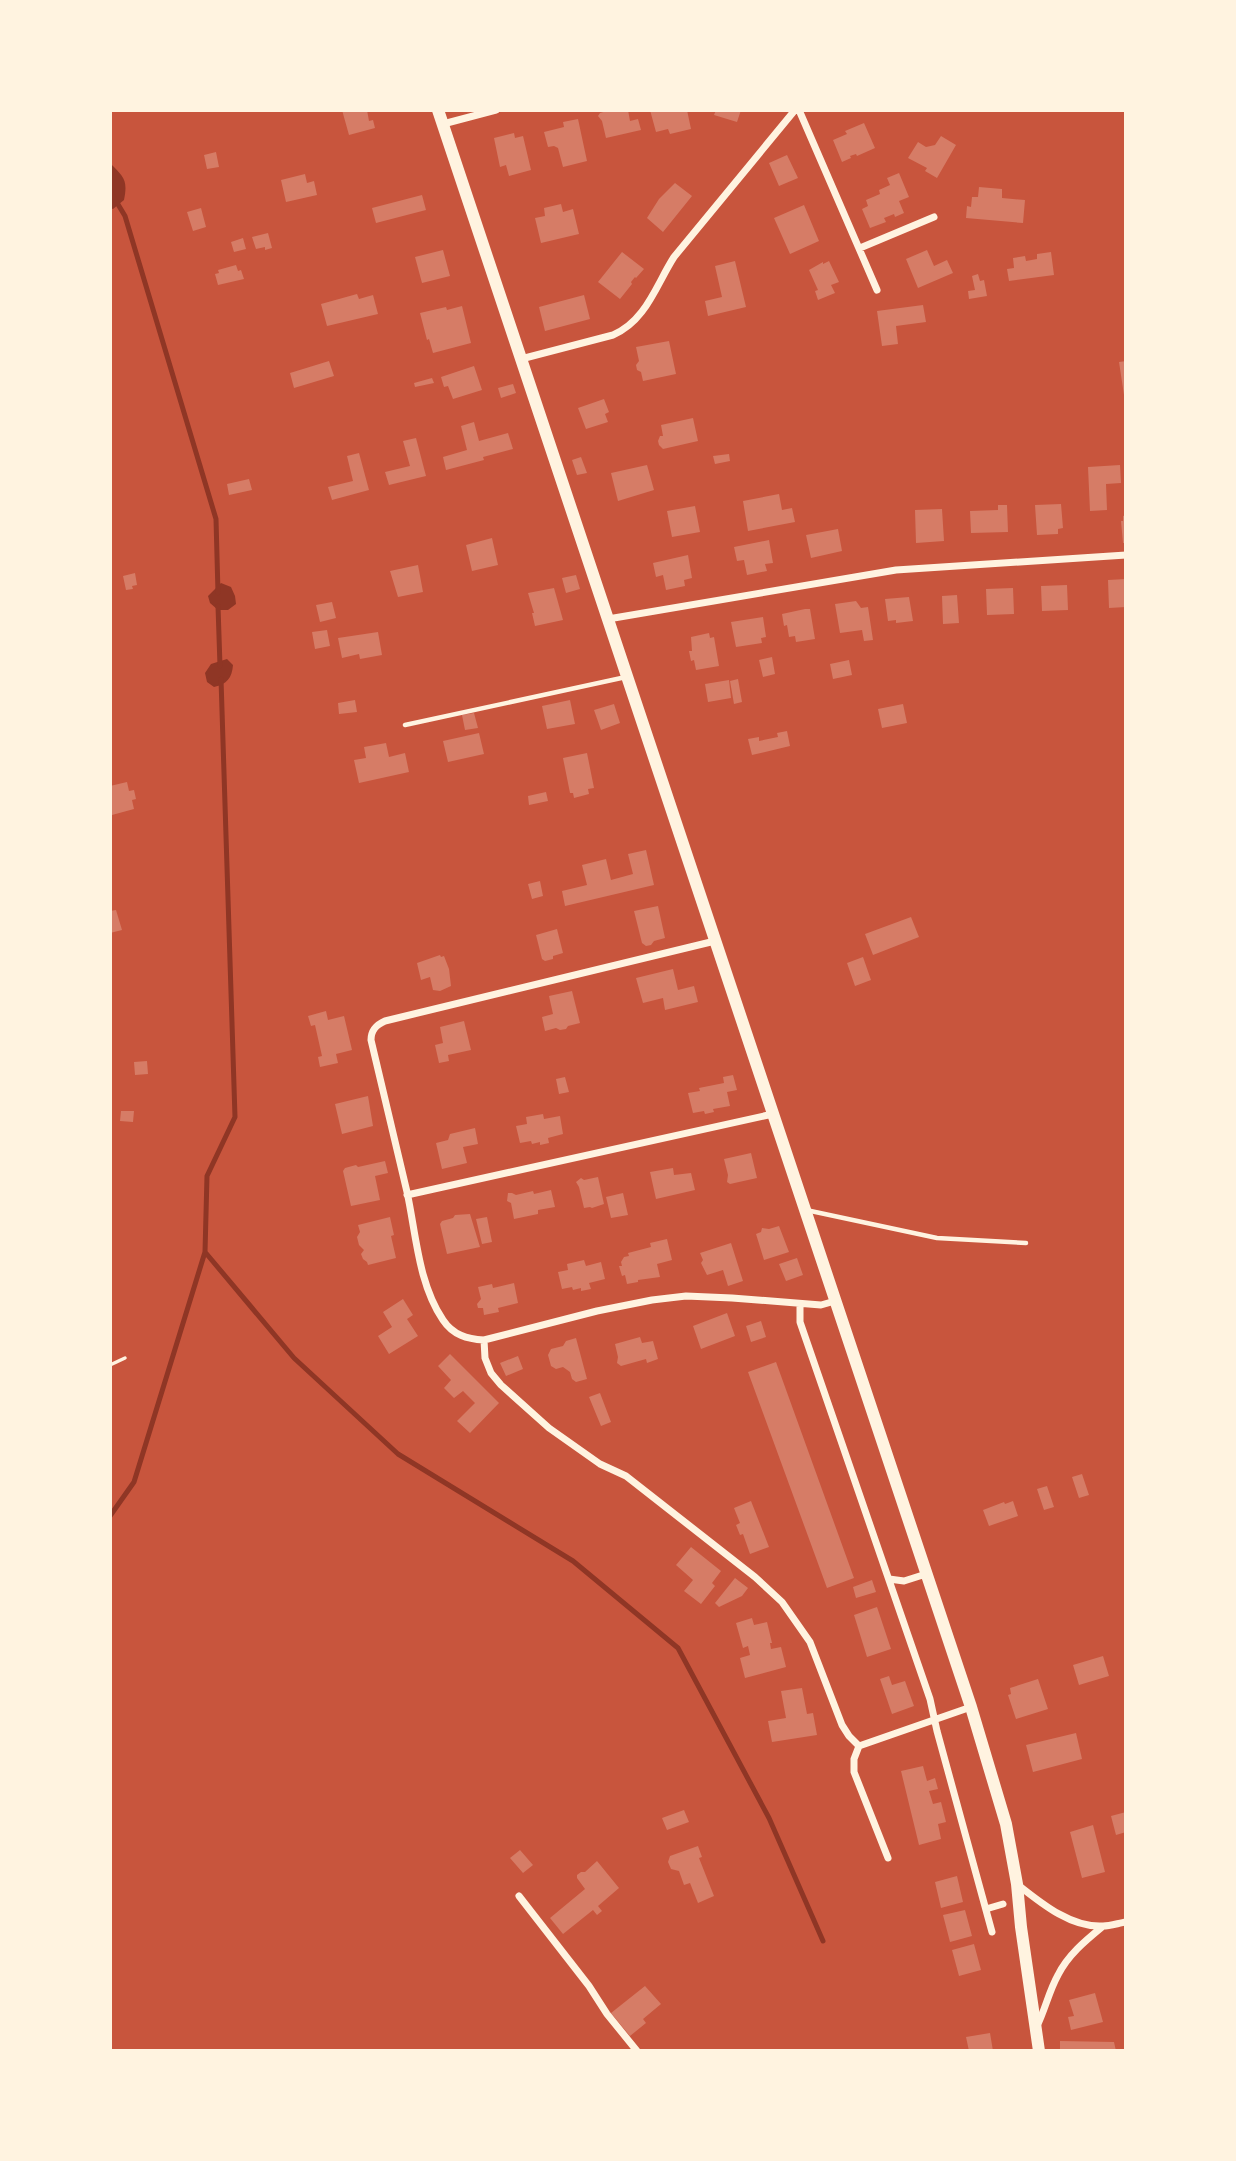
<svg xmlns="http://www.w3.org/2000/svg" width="1236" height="2161" font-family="Manrope,sans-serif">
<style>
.water{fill:#8f3625}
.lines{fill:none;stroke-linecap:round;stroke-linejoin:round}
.stream{stroke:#8f3625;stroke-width:5}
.building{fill:#d67c66}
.path{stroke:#fff3e0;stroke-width:3.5}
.service{stroke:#fff3e0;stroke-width:4.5}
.minor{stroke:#fff3e0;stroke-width:7}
.tertiary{stroke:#fff3e0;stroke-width:12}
</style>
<rect width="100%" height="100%" fill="#c8553d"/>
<path class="water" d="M110 163C124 177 128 180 124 200L113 209 110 208Z
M221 583 231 587 235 596 236 604 228 610H218L210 603 208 596Z
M227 659 233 665C232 678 227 684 214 687L207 682 205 673 211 664Z"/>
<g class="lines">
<path class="stream" d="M110 191 125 216 216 519 218 593
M218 606 220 666
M205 1252 294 1358 398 1454 573 1561 678 1648 769 1818 823 1941
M110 1516 134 1482 205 1252 207 1176 235 1117 221 679"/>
</g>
<path class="building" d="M342 110H367L369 121 373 120 375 128 349 135Z
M610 110H628L630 121 638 119 641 130 606 138 602 121 598 116 600 113Z
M650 110H687L691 129 670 134 668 129 656 132Z
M716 110H741L737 122 714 115Z
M578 119 587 161 563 167 558 148 554 146 548 147 544 132 564 127 563 122Z
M864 123 875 148 857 156 856 154 850 156 851 158 842 162 833 140 847 134 845 131Z
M514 133 515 138 523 136 531 170 509 176 506 165 500 167 494 138Z
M941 136 956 145 937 178 925 171 927 168 908 158 918 142 926 147 935 145Z
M216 152 219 167 207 169 204 155Z
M787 155 798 178 779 186 769 163Z
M899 173 909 197 899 201 904 213 895 217 894 214 884 218 886 222 870 228 862 209 868 206 866 200 880 194 879 190 890 185 887 178Z
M305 174 307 183 314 181 317 195 286 202 281 180Z
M675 183 692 196 663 232 647 218 659 199Z
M979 187 1002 189V198L1025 200 1023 223 966 218 967 206 971 207 972 197H978Z
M422 195 426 210 376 223 372 208Z
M561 204 563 212 573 209 579 234 541 243 535 218 545 216 544 208Z
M804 205 819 241 790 254 774 218Z
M201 208 206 227 193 231 187 212Z
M268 233 272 248 265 250V247L256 249 252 237Z
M243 238 246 249 234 252 231 242Z
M443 250 450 276 422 283 415 257Z
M927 250 934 266 947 260 953 273 918 288 906 259Z
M622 252 644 269 636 278 635 277 631 282 632 284 620 299 598 282Z
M1051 252 1054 275 1009 281 1007 269 1014 268 1013 258 1025 256 1026 261 1037 259V254Z
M735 261 746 307 708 316 705 301 722 297 715 266Z
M829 261 839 282 831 285 835 293 818 300 815 291 818 290 809 270 823 262V264Z
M236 265 238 271 241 270 244 279 218 285 215 274 219 273 218 270Z
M978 274 980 281 984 280 987 296 969 299 968 291 975 290 972 276Z
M357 294 359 299 373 295 378 314 327 326 321 304Z
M584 295 590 319 545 331 539 307Z
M923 305 926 322 896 326 898 344 882 346 877 311Z
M462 306 471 343 433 353 429 339 427 340 420 313 446 307 447 310Z
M669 341 676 374 643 381 641 372 637 370 636 365 639 361 636 347Z
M329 361 334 376 294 388 290 373Z
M1126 361V395H1124L1119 362Z
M474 366 482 390 453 399 448 386 444 387 441 377Z
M432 378 434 383 415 387 414 383Z
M513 384 516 393 501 398 498 388Z
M604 399 609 412 605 414 608 422 586 429 578 408Z
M693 418 698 441 663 449 659 445 658 441 660 436H663L661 425Z
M474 422 479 441 508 433 513 449 483 457 484 460 446 470 443 457 467 450 461 426Z
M416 438 426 476 389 485 385 472 410 466 403 441Z
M359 453 369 490 332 500 328 487 353 481 347 456Z
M729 454 730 461 715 464 713 456Z
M581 457 587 473 577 475 572 460Z
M647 465 654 490 618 501 611 473Z
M1120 465 1121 483 1106 484 1107 510 1090 511 1088 467Z
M249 479 252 490 229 495 227 484Z
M779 494 782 510 792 508 795 522 748 531 743 501Z
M1061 504 1063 528 1058 529V534L1037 535 1035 505Z
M998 505H1007L1008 532 971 533 970 511 998 510Z
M695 506 700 532 672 537 667 511Z
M942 509 944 541 916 543 915 510Z
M1126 515V543H1123L1121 521H1123V516Z
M838 529 842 551 811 558 806 535Z
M492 538 498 565 472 571 466 545Z
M769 540 773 563 765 564 767 571 747 575 744 560 737 561 734 547Z
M688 555 692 578 684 580 685 586 666 590 663 575 656 577 653 563Z
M418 565 423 592 398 597 390 571Z
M135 573 137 585 132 586 133 589 126 590 123 576Z
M576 575 580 589 566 593 562 578Z
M1126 579V607L1109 608 1108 580Z
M1067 585 1068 610 1042 611 1041 586Z
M554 588 563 620 535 626 532 613H534L528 593Z
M1013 588 1014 614 987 615 986 589Z
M957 595 959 623 943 624 942 596Z
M909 597 913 621 896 623V620L888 621 885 599Z
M856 601 861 608 868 607 873 640 864 641 862 630 840 633 835 604Z
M332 602 336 618 320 622 316 605Z
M805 609H810L815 639 796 642 795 636 789 637 787 625 784 626 782 614Z
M763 617 766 637 761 638 762 643 736 647 731 622Z
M327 630 330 646 315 649 312 632Z
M378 632 382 655 360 659 359 654 342 658 338 638Z
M709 633 710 638 714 637 719 666 696 670 694 660 691 661 689 651H692L691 637Z
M772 657 775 674 763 677 759 660Z
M849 660 852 675 833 679 830 664Z
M738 679 742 702 734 704 730 681Z
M729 680 731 698 708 702 705 684Z
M355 700 357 712 339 714 338 703Z
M570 700 575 724 547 729 542 706Z
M614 704 620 723 601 730 594 710Z
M903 704 907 723 882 728 878 709Z
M474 713 478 728 465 730 462 715Z
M787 731 790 746 752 755 748 739 759 737V741L778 737 777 733Z
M479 733 484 754 448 762 443 741Z
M386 743 389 757 405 753 409 772 359 783 354 760 366 758 364 747Z
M587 753 594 788 588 789 589 794 574 798 573 793H570L563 758Z
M127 782 129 791 134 790 136 799 132 800 134 809 112 815 110 786Z
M546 792 548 801 529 805 528 796Z
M646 850 654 885 565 906 562 891 587 885 582 865 606 859 611 880 633 874 628 854Z
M540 881 543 896 532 899 528 884Z
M658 906 665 938 654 941 651 945 646 946 642 943 634 911Z
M116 910 122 930 110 933V911Z
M911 917 919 937 873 955 865 934Z
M557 929 563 953 553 956V959L545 961 542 959 536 935Z
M440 955 441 957 444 956 449 969 451 986 440 991 433 990 430 977 421 980 417 963Z
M863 957 871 980 855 986 847 963Z
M673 969 678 990 694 986 698 1002 665 1010 663 998 643 1003 636 978Z
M572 991 580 1023 568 1026 566 1029 560 1030 556 1028 545 1031 542 1017 553 1014 549 996Z
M326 1011 328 1020 344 1016 352 1050 336 1054 338 1063 320 1067 318 1057 322 1056 315 1025 311 1026 308 1016Z
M464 1021 471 1050 448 1055 449 1061 439 1063 435 1045 443 1043 440 1027Z
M147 1061 148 1074 135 1075 134 1062Z
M733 1075 737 1090 727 1092 730 1106 713 1109 714 1112 705 1114 704 1111 693 1113 688 1093 700 1091 699 1088 724 1083 723 1077Z
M565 1077 569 1092 559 1094 556 1079Z
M368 1096 373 1126 342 1134 335 1104Z
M121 1111H134L133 1122 120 1121Z
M543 1114 544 1119 560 1116 563 1134 548 1138 549 1143 540 1145V1142L532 1144 531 1141 520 1143 516 1126 527 1124 526 1117Z
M475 1128 478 1144 463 1147 467 1163 442 1169 436 1143 448 1140 450 1134Z
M751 1153 757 1178 730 1184 727 1182 728 1175 724 1159Z
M385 1161 388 1173 375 1176 380 1200 351 1206 343 1171 345 1168 356 1165 358 1167Z
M673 1168 674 1175 691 1173 695 1190 656 1199 650 1172Z
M598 1177 604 1204 592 1208 590 1207 584 1208 579 1187 576 1182 581 1178 584 1180Z
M551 1190 555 1207 538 1210V1214L514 1219 511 1203 507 1201 508 1193H512L516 1195 533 1191 534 1194Z
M623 1193 628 1215 611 1218 606 1197Z
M470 1214 480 1247 447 1254 440 1224 442 1221 453 1218 455 1215Z
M390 1217 394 1235 391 1236 396 1258 368 1265 367 1262 363 1259 361 1254 364 1250 359 1245 357 1237 360 1232 358 1225Z
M487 1217 492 1242 482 1244 476 1219Z
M779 1226 789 1252 764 1260 756 1234 761 1232 762 1228 769 1229Z
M667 1239 672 1260 657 1264 660 1277 638 1280V1282L627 1284 625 1275 622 1276 619 1266H622L621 1262 624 1257 629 1256 628 1253 651 1247 650 1243Z
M731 1243 743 1281 728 1286 723 1270 707 1275 701 1263 703 1260 700 1253Z
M797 1258 803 1275 786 1281 779 1264Z
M584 1260 586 1266 601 1262 605 1279 589 1283 591 1289 581 1291V1288L573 1290 572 1287 562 1289 558 1272 568 1270 567 1264Z
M514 1283 518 1303 498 1308 499 1312 484 1315 483 1308H478L477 1304 481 1299 478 1287 492 1284 493 1288Z
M403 1299 413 1315 407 1319 418 1336 389 1354 378 1336 392 1327 383 1312Z
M727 1313 735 1336 701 1349 693 1326Z
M761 1321 766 1337 751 1342 746 1326Z
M640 1337 642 1343 653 1341 658 1359 647 1363 646 1359 621 1366 617 1363 618 1357 615 1344Z
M576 1338 587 1379 576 1382 572 1379 570 1372 563 1367 556 1369 551 1366 548 1355 551 1349 563 1346 566 1341Z
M450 1354 499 1403 470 1433 457 1421 475 1403 463 1391 454 1398 444 1388 451 1380 438 1366Z
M518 1356 523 1369 506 1376 500 1363Z
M776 1362 854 1578 827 1588 748 1372Z
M600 1393 611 1422 601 1426 589 1397Z
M1082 1474 1089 1495 1079 1498 1072 1477Z
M1047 1486 1054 1507 1044 1510 1037 1489Z
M751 1501 769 1547 750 1554 743 1534 740 1535 736 1525 740 1523 734 1508Z
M1013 1501 1018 1516 989 1526 983 1510 1004 1502 1005 1504Z
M691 1547 721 1571 712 1583 715 1586 701 1604 684 1591 693 1580 676 1565Z
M735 1578 748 1588 742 1596 719 1607 715 1603Z
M872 1580 876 1592 856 1598 853 1587Z
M877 1607 891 1649 867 1657 854 1615Z
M752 1618 754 1625 767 1622 772 1643H770L771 1649 781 1647 786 1667 745 1678 740 1658 750 1655 748 1646 743 1648 736 1623Z
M1103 1656 1109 1676 1079 1685 1073 1665Z
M889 1676 892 1685 905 1681 914 1706 892 1714 880 1679Z
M1038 1679 1048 1709 1016 1719 1008 1695 1011 1694 1010 1688Z
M802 1688 807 1714 813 1713 817 1735 772 1742 768 1721 786 1718 781 1691Z
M1076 1733 1082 1759 1033 1772 1026 1745Z
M923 1766 927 1781 935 1778 938 1789 929 1791 933 1804 941 1802 946 1822 938 1824 941 1839 919 1845 901 1771Z
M684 1810 689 1822 667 1830 662 1818Z
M1126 1812V1832L1116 1835 1111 1816Z
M1093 1825 1105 1872 1082 1878 1070 1832Z
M698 1846 702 1857 699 1858 714 1896 698 1903 690 1883 684 1885 679 1871 671 1869 668 1862 670 1856Z
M520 1850 533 1865 523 1873 510 1858Z
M597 1861 619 1888 598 1906 602 1911 597 1915 593 1910 563 1934 550 1918 585 1889 577 1878V1875L581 1872H585Z
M957 1876 963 1902 941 1908 935 1882Z
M965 1910 972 1936 950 1942 943 1915Z
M974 1944 981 1970 959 1976 952 1950Z
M645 1986 661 2004 643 2019 646 2023 630 2036 611 2013Z
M1095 1993 1103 2022 1071 2030 1068 2017 1074 2016 1069 2000Z
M990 2033 993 2051H969L966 2037Z
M1060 2041 1114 2042 1116 2051H1060Z"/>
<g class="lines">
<path class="path" d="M110 1365 125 1358"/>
<path class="service" d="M405 725 626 677
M806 1210 937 1238 1026 1243"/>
<path class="minor" d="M799 110 877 290
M443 124 496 110
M860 248 934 217
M521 359 613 335C646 321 656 285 674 257L795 110
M608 619 896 570 1126 555
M715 941 385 1021C376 1025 371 1030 371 1040 383 1091 395 1141 407 1192 416 1233 418 1283 443 1320 453 1335 467 1339 484 1340L597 1311 652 1300 686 1296 732 1298 821 1305 835 1301
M407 1195 773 1114
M800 1304V1322L930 1699 937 1731 992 1932
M484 1340 485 1358 491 1373 501 1385 549 1428 600 1464 626 1476 755 1577 782 1602 810 1642 842 1725 849 1736 859 1746 854 1759V1772L888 1858
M889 1579 904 1581 926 1574
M859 1746 971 1707
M1017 1884C1041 1903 1071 1928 1103 1926 1110 1926 1119 1923 1126 1922
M519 1896 589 1986 607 2014 637 2051
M986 1909 1003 1904
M1037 2026C1045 2010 1049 1991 1058 1975 1068 1955 1085 1941 1102 1927"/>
<path class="tertiary" d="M438 110 971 1707 1006 1824 1017 1884 1021 1927 1039 2051"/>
</g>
<rect width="1236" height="2161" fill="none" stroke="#fff3e0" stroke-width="224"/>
</svg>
